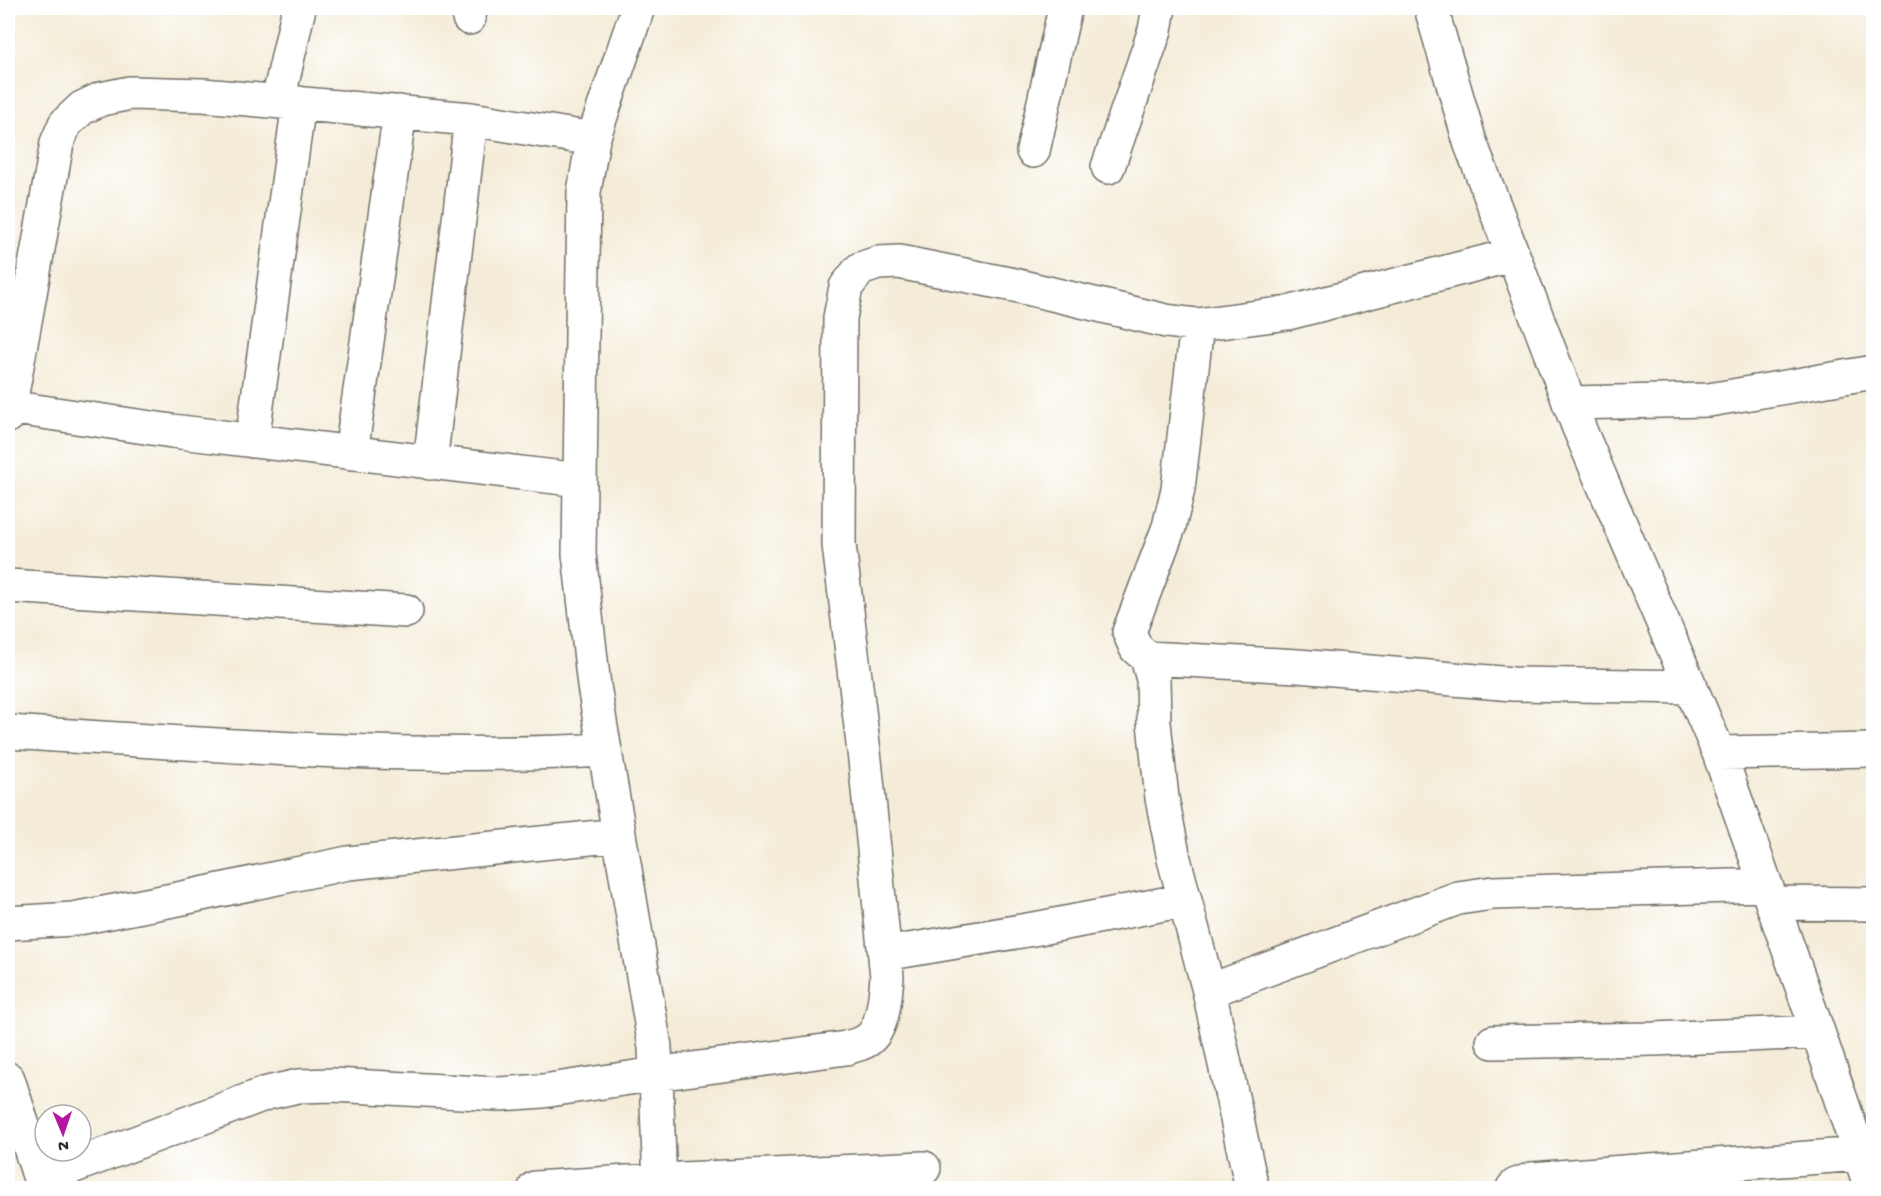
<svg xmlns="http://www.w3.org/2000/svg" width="1881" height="1196" font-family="'Gochi Hand',sans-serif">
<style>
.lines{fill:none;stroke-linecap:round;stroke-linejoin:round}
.minor-casing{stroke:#716f68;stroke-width:36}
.minor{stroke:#fff;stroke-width:33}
</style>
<rect width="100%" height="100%" fill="#fff"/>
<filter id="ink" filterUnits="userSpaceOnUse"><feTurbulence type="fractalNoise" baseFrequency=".0167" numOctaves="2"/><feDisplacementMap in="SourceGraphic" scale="12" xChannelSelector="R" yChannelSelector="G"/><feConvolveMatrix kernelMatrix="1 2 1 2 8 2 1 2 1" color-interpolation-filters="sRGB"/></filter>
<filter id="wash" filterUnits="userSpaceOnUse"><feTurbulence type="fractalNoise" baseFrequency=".008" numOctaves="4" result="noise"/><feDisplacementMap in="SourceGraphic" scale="24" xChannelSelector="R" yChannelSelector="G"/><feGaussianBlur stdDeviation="1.35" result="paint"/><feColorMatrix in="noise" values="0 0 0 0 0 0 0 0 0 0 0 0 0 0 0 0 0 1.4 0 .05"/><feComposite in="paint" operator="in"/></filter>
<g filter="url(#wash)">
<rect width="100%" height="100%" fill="#f4ecd8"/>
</g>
<g filter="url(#ink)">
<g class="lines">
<g class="minor-casing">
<path id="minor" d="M638 8 593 139 584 192 579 554 594 686 655 1047 660 1188
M1431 8 1470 142 1579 428 1719 753 1818 1032 1871 1188
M469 18 470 8
M278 101 299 8
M1033 151 1065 8
M1108 167 1155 30 1159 8
M1197 325 1178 489 1169 527 1129 632 1136 648 1147 658 1153 679 1154 723 1162 798 1174 859 1209 991 1252 1188
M1569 403 1709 400 1874 372
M8 407 172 431 580 480
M8 416 57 143 65 124 82 108 101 99 130 93 203 95 471 119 593 139
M252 441 299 103
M351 453 400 112
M430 463 471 119
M8 586 406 611
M1147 658 1298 666 1513 684 1691 687
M8 732C205 744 407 761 605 750
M1719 753 1874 750
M1772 903 1874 904
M8 923 73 919 178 899 348 863 619 835
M885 954 1045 927 1185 900
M1209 991 1458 898 1493 893 1766 885
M1493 1042 1654 1039 1818 1032
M8 1079 43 1188
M40 1179 267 1093 298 1086 333 1085 499 1094 543 1091 656 1074 846 1048C852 1046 858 1045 864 1042 884 1033 885 996 887 977L865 760 839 545 840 318 846 287 860 269 878 263 899 262 1014 285 1166 321 1197 325 1288 313 1512 255
M535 1188 659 1180 924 1168
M1513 1188 1516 1185 1532 1179 1860 1154"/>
</g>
<use href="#minor" class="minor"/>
</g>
</g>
<rect width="1881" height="1196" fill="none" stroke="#fff" stroke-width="30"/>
<g transform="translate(63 1133) rotate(178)"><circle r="28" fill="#ffffff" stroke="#aaaaaa" stroke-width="1.5"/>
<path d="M0-4.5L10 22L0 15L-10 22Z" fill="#b5179e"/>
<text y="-9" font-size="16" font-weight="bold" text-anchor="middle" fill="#2b2b2b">N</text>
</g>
</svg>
